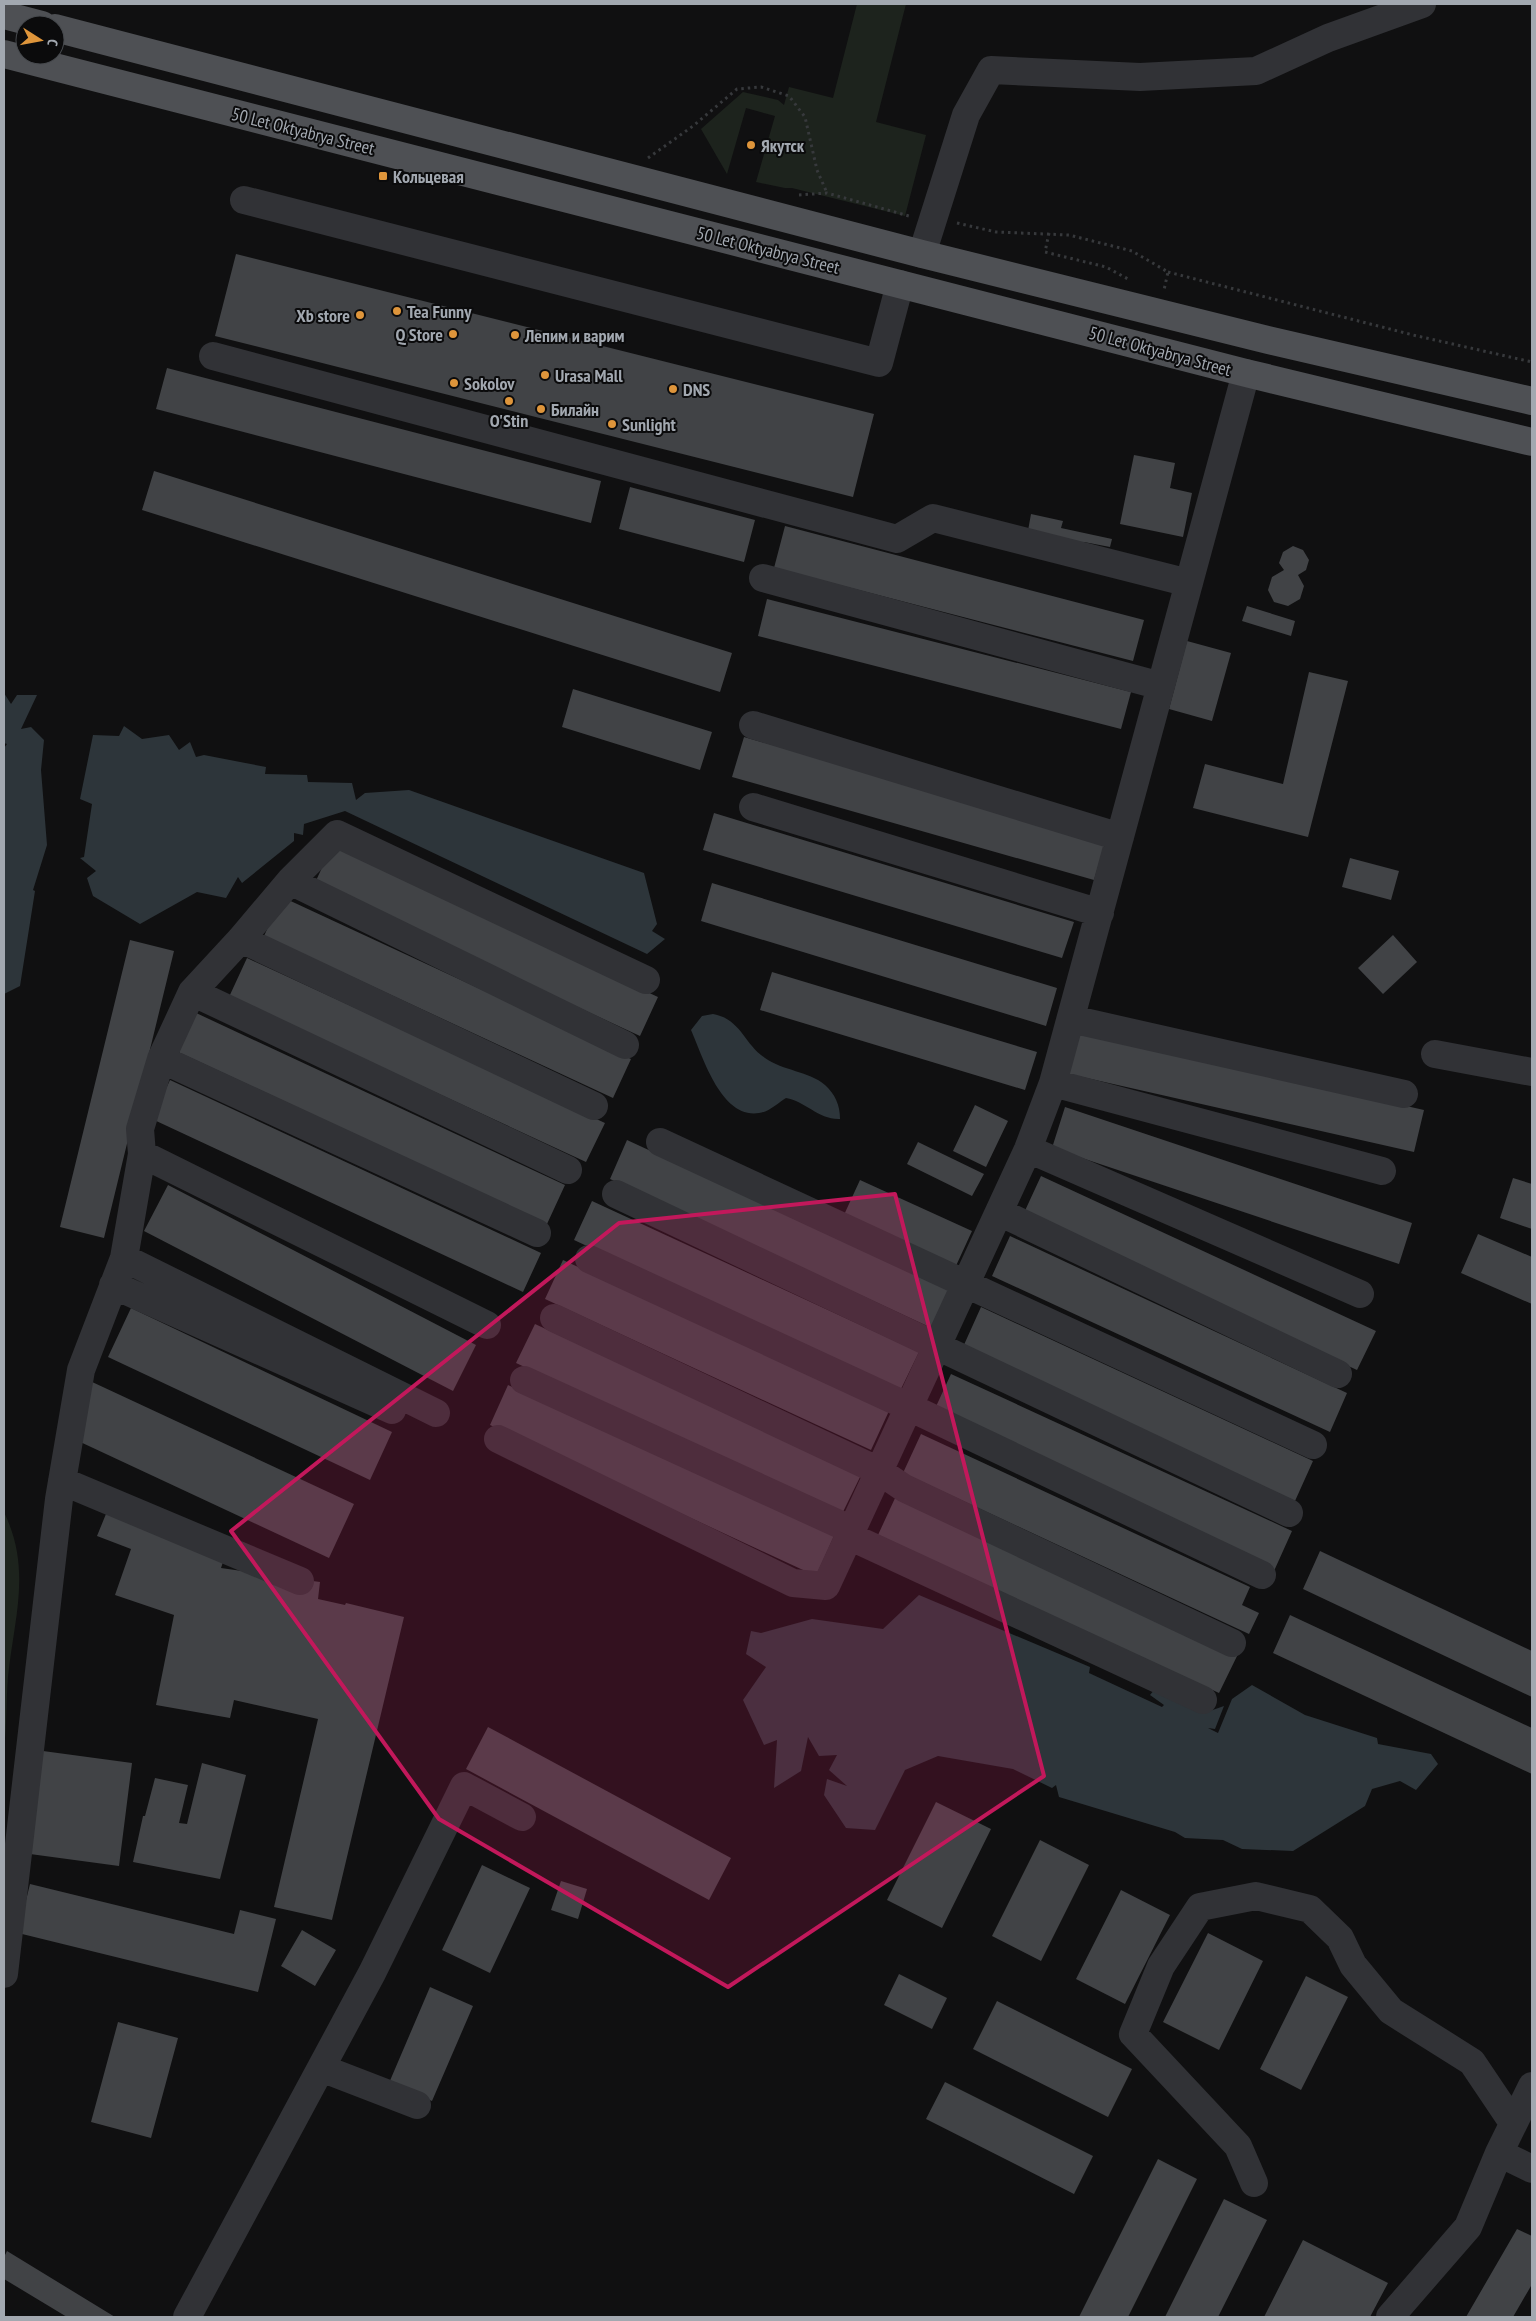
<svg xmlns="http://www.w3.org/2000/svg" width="1536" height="2321" font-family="'PT Sans Narrow',sans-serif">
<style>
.green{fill:#1d231d}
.water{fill:#2d353a}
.building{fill:#414346}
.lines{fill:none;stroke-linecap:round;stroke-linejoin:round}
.path{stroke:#37393c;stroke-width:3;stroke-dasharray:2.5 4;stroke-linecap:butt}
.minor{stroke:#313236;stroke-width:28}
.major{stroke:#4e5054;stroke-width:28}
.marked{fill:#c2185b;fill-opacity:0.2;stroke:#c2185b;stroke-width:4;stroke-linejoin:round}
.poi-dot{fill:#de953b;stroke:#0b0b0c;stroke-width:2}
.labels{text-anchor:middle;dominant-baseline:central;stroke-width:4;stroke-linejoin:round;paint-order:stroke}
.street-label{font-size:18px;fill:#a2a8b0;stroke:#0b0b0c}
.poi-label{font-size:18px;font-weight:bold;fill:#a2a8b0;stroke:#0b0b0c;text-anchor:start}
</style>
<rect width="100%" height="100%" fill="#101011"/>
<path class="green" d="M857 4H906L876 122 926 135 905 216 792 188H785L756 182 775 116 746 108 727 174 701 129 743 92 778 100 784 105 789 87 833 98Z
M4 1512C32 1570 14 1618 8 1677 6 1701 7 1725 4 1749Z"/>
<path class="water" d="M4 693 11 704 17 695H37L21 729 31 727 44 740 41 770 47 845 33 890 35 891 20 986 4 994V748L7 744 4 743Z
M124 726 142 739 169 735 179 750 190 742 196 757 204 755 266 767 265 774 307 775 308 782 352 783 356 800 365 793 409 790 644 873 657 924 652 931 665 939 647 954 345 811 304 824 303 835 294 833V841L242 883 238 877 226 898 197 892 140 924 93 896 87 878 96 871 80 858 84 857 92 804 80 799 93 735 119 736Z
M713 1014C741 1019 744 1044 765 1058 783 1071 809 1071 825 1085 835 1094 840 1105 840 1119 819 1120 805 1101 786 1098 778 1103 769 1112 759 1113 721 1119 703 1057 691 1030L702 1016Z
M919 1595 1090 1667 1089 1673 1162 1707 1164 1705 1150 1695 1155 1689 1207 1712 1224 1706 1215 1729 1208 1728 1218 1733 1232 1699 1252 1685 1305 1715 1377 1738 1378 1744 1431 1754 1438 1764 1416 1790 1400 1781 1372 1789 1365 1806 1293 1851 1242 1849 1223 1840 1185 1838 1175 1832 1059 1797 1056 1785 1052 1788 1013 1769 938 1756 905 1770 875 1830 846 1828 824 1795 827 1779 847 1786 829 1770 837 1755 819 1756 808 1737 801 1771 774 1788 777 1740 764 1745 743 1700 766 1667 746 1654 751 1631 761 1633 812 1619 883 1629Z"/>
<path class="building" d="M236 254 874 414 853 497 215 336Z
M167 368 601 481 591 523 156 409Z
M1134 455 1175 463 1170 488 1192 493 1183 537 1120 524Z
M154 471 732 653 720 692 142 510Z
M630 487 755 520 744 562 619 529Z
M1031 514 1063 521 1061 528 1112 539 1110 547 1084 542 1083 548 1027 536Z
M785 526 1144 620 1133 661 774 568Z
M1293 546 1303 550 1309 560 1306 570 1298 575 1304 586 1300 599 1288 606 1274 602 1268 590 1272 577 1284 570 1279 563 1283 552Z
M767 599 1131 692 1121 729 758 636Z
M1247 606 1295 621 1291 636 1242 621Z
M1187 641 1231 653 1212 721 1169 709Z
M1309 672 1348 681 1308 837 1193 808 1205 764 1283 784Z
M573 689 712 732 700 770 562 727Z
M744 737 1106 840 1094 880 732 777Z
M714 813 1074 922 1062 958 703 850Z
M332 846 658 997 640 1036 314 885Z
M1350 858 1399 871 1391 900 1342 887Z
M712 883 1057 988 1046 1026 701 921Z
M282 897 631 1059 613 1098 264 936Z
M1393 935 1417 962 1383 994 1358 968Z
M130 940 174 951 104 1238 60 1227Z
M247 958 605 1123 586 1162 229 997Z
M772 972 1037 1052 1025 1090 760 1010Z
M194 1012 565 1185 547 1224 176 1051Z
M1078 1032 1424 1110 1414 1152 1069 1074Z
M170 1080 541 1253 523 1292 152 1119Z
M975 1105 1008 1121 986 1167 953 1151Z
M1065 1107 1412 1223 1399 1264 1052 1148Z
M627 1140 954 1291 936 1330 610 1179Z
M918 1142 984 1174 972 1196 907 1164Z
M1041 1176 1376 1331 1357 1370 1023 1215Z
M1513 1178 1532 1184V1229L1500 1218Z
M860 1180 972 1231 955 1268 843 1217Z
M168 1185 476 1345 453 1391 144 1231Z
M592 1201 919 1352 900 1391 574 1240Z
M1478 1234 1532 1257V1304L1461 1273Z
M1010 1236 1347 1393 1330 1432 992 1276Z
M563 1260 889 1411 871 1450 545 1299Z
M981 1307 1313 1461 1295 1501 963 1347Z
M131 1308 392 1432 370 1480 108 1357Z
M535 1324 861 1475 842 1514 516 1363Z
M951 1374 1292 1531 1274 1571 933 1413Z
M90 1381 354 1504 329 1558 76 1440Z
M508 1385 834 1536 816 1576 490 1425Z
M921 1434 1250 1587 1242 1605 1259 1613 1249 1634 903 1473Z
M896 1496 1238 1654 1219 1693 878 1535Z
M108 1509 227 1550 221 1568 320 1582 318 1599 345 1605 346 1603 404 1617 332 1920 274 1907 318 1719 234 1700 230 1718 156 1705 174 1615 115 1595 131 1549 97 1536Z
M1320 1551 1532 1651V1697L1303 1589Z
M1290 1615 1532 1728V1774L1273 1653Z
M488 1727 731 1858 709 1900 466 1769Z
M43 1751 132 1763 119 1866 30 1854Z
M202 1763 246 1775 220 1879 133 1862 143 1816H145L155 1778 188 1785 179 1823 187 1824Z
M936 1802 991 1829 942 1928 887 1900Z
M1040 1840 1089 1865 1041 1961 992 1936Z
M482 1865 530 1888 490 1973 442 1950Z
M561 1881 587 1889 578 1919 551 1910Z
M30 1884 234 1934 240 1910 276 1919 258 1992 18 1933Z
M1121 1890 1170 1915 1125 2004 1076 1979Z
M302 1930 336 1950 315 1986 281 1966Z
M1208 1933 1263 1961 1219 2050 1163 2022Z
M899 1974 947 1998 932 2029 884 2005Z
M1306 1976 1348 1997 1301 2090 1260 2069Z
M430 1987 473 2006 432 2101 389 2083Z
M997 2001 1132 2069 1108 2117 973 2049Z
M118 2022 178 2038 151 2138 91 2122Z
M945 2082 1093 2156 1074 2194 926 2119Z
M1158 2159 1197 2179 1128 2317H1079Z
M1224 2199 1267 2220 1218 2317H1165Z
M1517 2229 1532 2236V2287L1531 2286 1513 2317H1466Z
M1303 2240 1388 2283 1370 2317H1264Z
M7 2251 115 2317H67L4 2279V2257Z"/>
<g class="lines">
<path class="path" d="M648 158 693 126 737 89 761 87 789 96 805 117 817 170 827 193
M799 195 827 193 909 216
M957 223 996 232 1069 235 1132 251 1168 272 1164 290
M1049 233 1045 252 1106 267 1128 279
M1168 272 1413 335 1532 362"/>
<path class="minor" d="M244 200 879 363 900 284
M922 254 966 115 991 70 1140 77 1256 71 1328 38 1422 4
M213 356 897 539 933 518 1189 583
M763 578 1161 686
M753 725 1120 837
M753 807 1100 913
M290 881 625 1045
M241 939 594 1106
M192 992 568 1170
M1071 1019 1404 1094
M1435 1054 1532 1072
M161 1059 537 1233
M1053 1083 1382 1171
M660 1142 1313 1445
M1028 1149 1360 1294
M142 1154 140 1129 161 1059 192 992 241 939 290 881 337 834 646 980
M616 1194 1289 1513
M999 1212 1338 1374
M124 1258 436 1413
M589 1259 909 1407 1262 1575
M113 1285 392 1410
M554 1318 879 1471 904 1488 1232 1643
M524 1380 852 1530
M498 1439 793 1583 826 1586 1028 1149 1053 1083 1246 373
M62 1481 300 1581
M849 1536 1203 1700
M4 1974 59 1499 81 1370 124 1258 142 1154 487 1325
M321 2068 417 2105
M1499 2153 1532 2169
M1254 2183 1238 2146 1133 2034 1161 1966 1200 1907 1256 1896 1310 1909 1340 1938 1353 1965 1391 2011 1472 2062 1513 2123
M187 2317 372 1973 464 1786 522 1817
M1390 2317 1468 2227 1499 2153 1532 2086"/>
<path class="major" d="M4 15 42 25
M55 28 922 254 1268 340 1532 401
M4 54 1246 373 1532 442"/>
</g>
<path class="marked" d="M895 1194 1044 1776 728 1987 439 1819 231 1531 619 1223Z"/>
<g class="poi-dot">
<circle cx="751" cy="145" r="5"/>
<rect x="378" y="171" width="10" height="10" rx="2.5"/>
<circle cx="397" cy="311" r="5"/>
<circle cx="360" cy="315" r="5"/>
<circle cx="453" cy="334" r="5"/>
<circle cx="515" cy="335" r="5"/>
<circle cx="545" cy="375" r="5"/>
<circle cx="454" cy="383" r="5"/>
<circle cx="673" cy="389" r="5"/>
<circle cx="509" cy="401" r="5"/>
<circle cx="541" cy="409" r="5"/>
<circle cx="612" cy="424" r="5"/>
</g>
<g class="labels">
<g class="street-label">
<text transform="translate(303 131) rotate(14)">50 Let Oktyabrya Street</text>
<text transform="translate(768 250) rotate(14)">50 Let Oktyabrya Street</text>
<text transform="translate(1160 351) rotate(15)">50 Let Oktyabrya Street</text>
</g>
<g class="poi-label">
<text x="761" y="145">Якутск</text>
<text x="393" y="176">Кольцевая</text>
<text x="407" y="311">Tea Funny</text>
<text x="350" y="315" text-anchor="end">Xb store</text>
<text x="443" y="334" text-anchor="end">Q Store</text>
<text x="525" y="335">Лепим и варим</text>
<text x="555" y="375">Urasa Mall</text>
<text x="464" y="383">Sokolov</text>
<text x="683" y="389">DNS</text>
<text x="551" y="409">Билайн</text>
<text x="509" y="420" text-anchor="middle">O'Stin</text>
<text x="622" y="424">Sunlight</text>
</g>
</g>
<rect width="1536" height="2321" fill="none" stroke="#a2a8b0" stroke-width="10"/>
<g transform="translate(40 40) rotate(101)"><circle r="24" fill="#0b0b0c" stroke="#474a4e"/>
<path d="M0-4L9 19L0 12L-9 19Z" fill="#de953b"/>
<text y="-8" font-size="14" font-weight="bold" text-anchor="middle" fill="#a2a8b0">С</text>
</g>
</svg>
